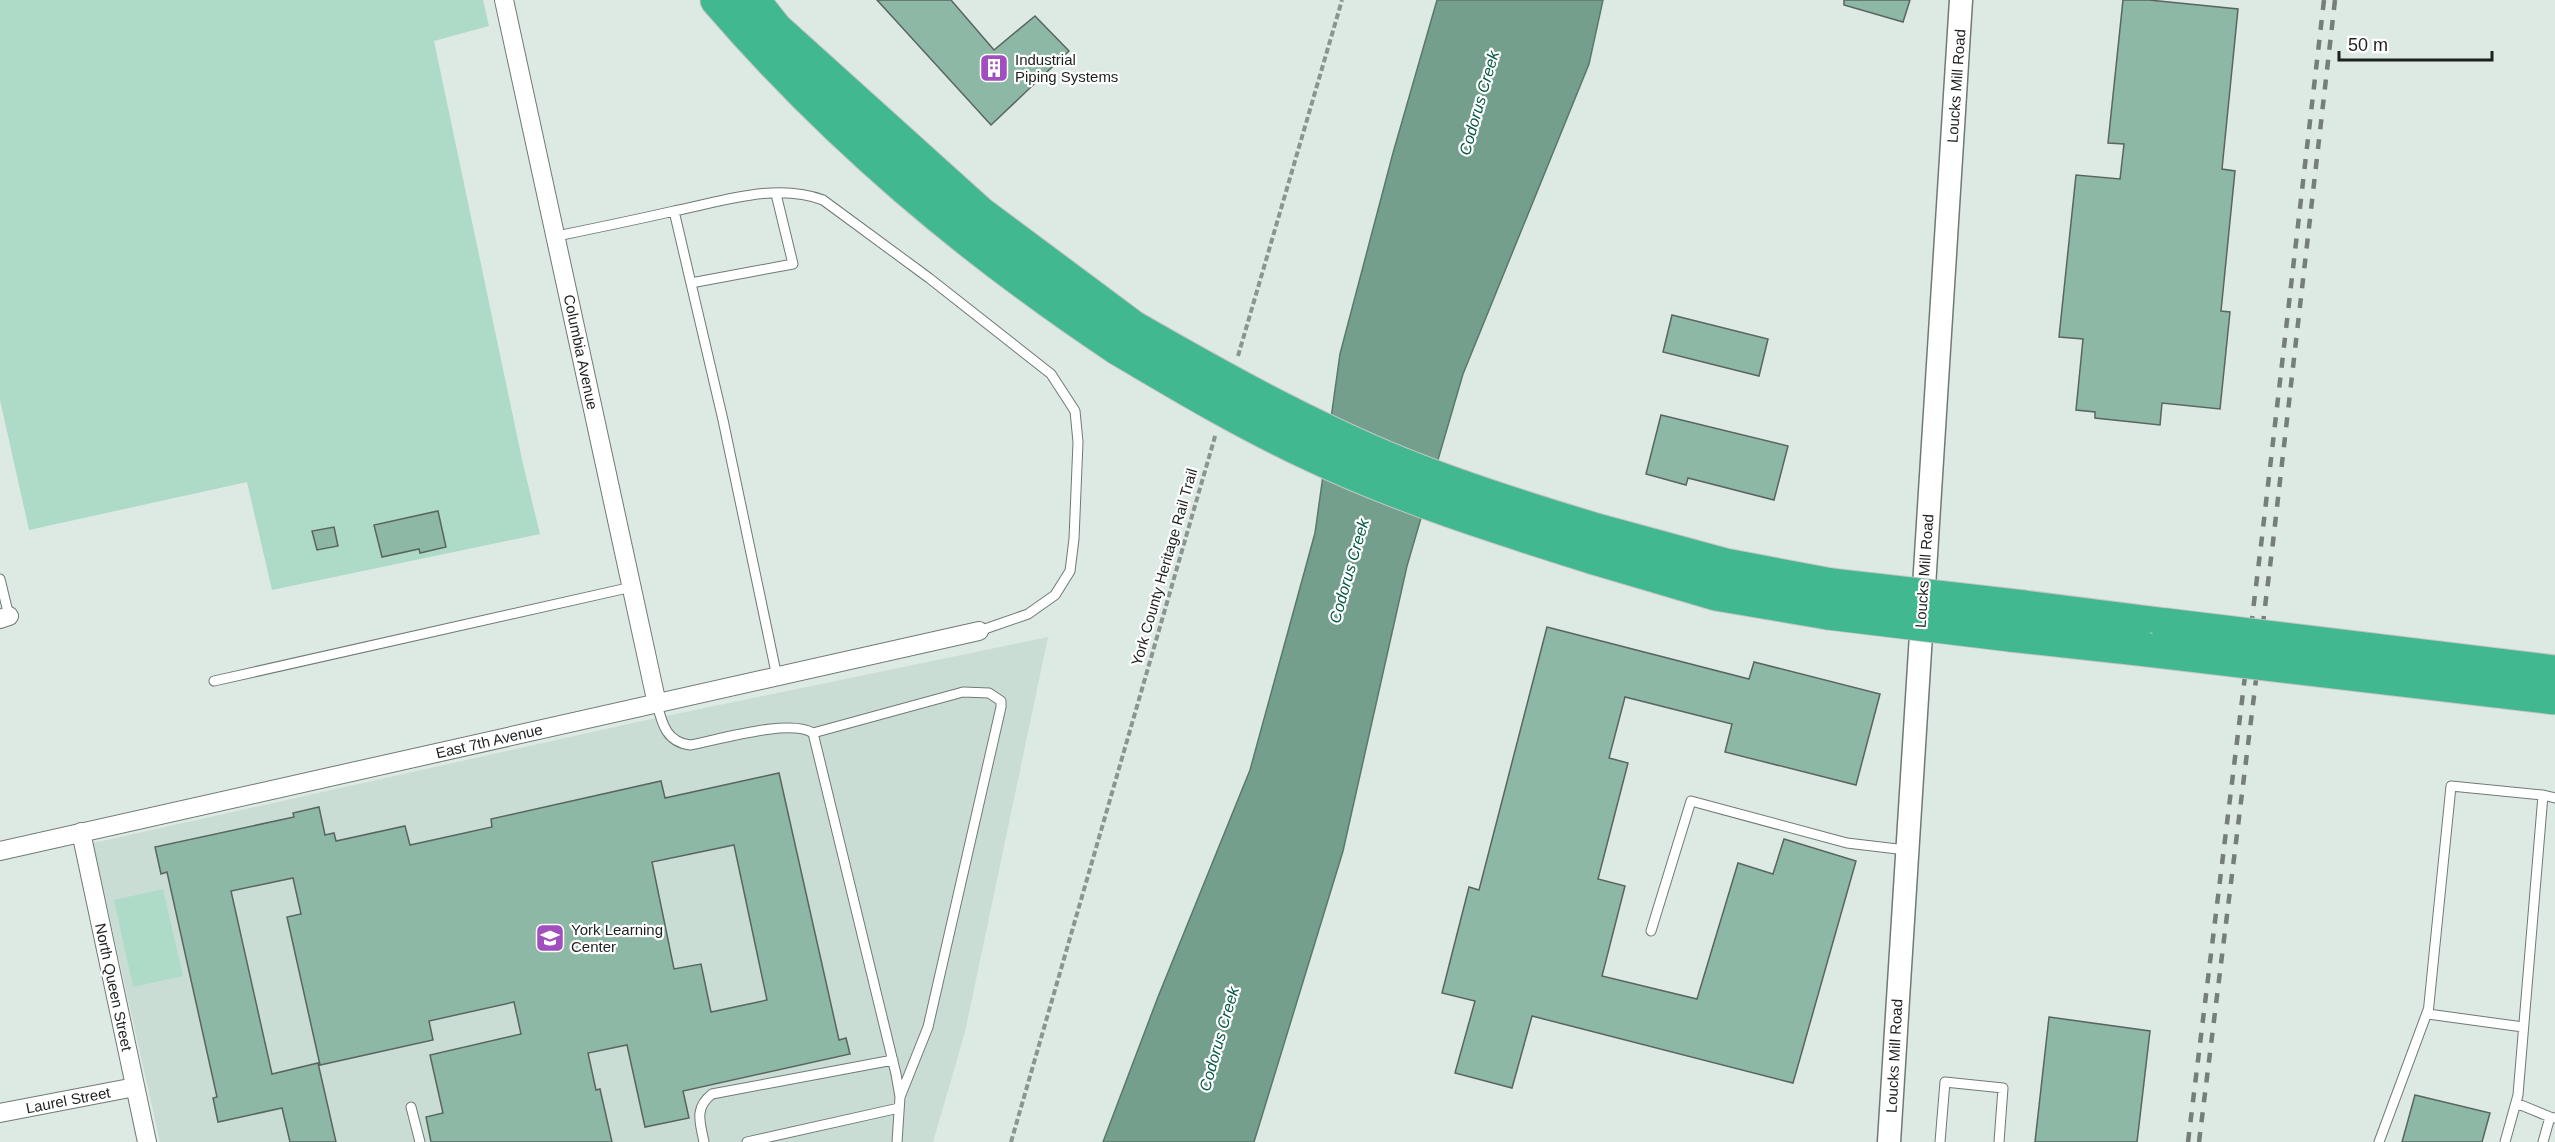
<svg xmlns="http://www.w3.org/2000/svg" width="2555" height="1142" font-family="Arial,sans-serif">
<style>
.built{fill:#caddd4}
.green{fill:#aedbc7}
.water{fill:#749f8c;stroke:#5a796b;stroke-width:1.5}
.building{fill:#8cb8a5;stroke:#5b6560;stroke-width:1.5;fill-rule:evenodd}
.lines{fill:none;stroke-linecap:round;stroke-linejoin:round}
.service-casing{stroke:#707a75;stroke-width:11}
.minor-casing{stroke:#707a75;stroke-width:20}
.tertiary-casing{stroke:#707a75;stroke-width:25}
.motorway-casing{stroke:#c4c5c5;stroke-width:35}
.path{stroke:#8c9490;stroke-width:4;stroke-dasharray:6 3;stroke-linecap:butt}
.service{stroke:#fff;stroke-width:9}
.minor{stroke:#fff;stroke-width:18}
.tertiary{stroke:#fff;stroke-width:22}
.motorway{stroke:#41b88f;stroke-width:33}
.rail{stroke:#767e7a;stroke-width:4.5;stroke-dasharray:10 10;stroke-linecap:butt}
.motorway-bridge-casing{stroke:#c4c5c5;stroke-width:35;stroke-linecap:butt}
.motorway-bridge{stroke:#41b88f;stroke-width:33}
.labels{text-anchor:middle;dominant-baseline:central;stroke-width:4.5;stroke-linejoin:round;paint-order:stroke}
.poi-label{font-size:15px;fill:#1d211f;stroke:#fff;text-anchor:start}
.street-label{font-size:15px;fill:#1d211f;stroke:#fff}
.water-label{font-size:16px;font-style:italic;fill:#055b42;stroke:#fff}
</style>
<rect width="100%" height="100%" fill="#dde9e3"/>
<path class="built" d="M1048 637 965 1032 933 1142H160L93 843 642 721Z"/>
<path class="green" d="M0 0H483L489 26 434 41 523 464 540 534 272 590 247 482 29 530 0 400Z
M163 889 183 976 133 987 114 900Z"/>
<path class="water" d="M1437 0H1603L1589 64 1463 374 1407 566 1343 851 1254 1142H1103L1158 997 1250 770 1315 533 1340 354 1393 153Z"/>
<path class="building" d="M877 0H951L994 50 1035 16 1069 51 991 125Z
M1844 0H1910L1903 22 1844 5Z
M2123 0H2149L2238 9 2222 169 2235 171 2221 311 2230 312 2220 409 2162 403 2160 425 2095 418V412L2076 410 2083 339 2059 337 2076 175 2120 179 2124 144 2108 143Z
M1672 315 1768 339 1759 376 1663 352Z
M1661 415 1788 446 1774 500 1688 478 1686 485 1646 474Z
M438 511 446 547 420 553 419 549 382 557 374 525Z
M334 527 338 546 317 550 312 531Z
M1547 627 1749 679 1754 662 1880 694 1856 785 1725 752 1732 724 1625 697 1609 758 1628 763 1598 879 1625 886 1602 976 1697 999 1738 863 1773 874 1784 839 1856 861 1793 1083 1532 1016 1512 1088 1455 1073 1475 1001 1442 993 1469 887 1479 890Z
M779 773 839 1040 846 1038 850 1054 683 1091 689 1118 645 1127 627 1045 588 1053 596 1090 600 1089 612 1142H431L426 1117 443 1113 430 1055 521 1034 514 1002 429 1021 433 1040 320 1065 287 917 301 914 293 878 231 891 272 1074 318 1063 336 1142H290L282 1108 218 1122 213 1098 217 1097 167 872 161 874 155 847 294 817 293 813 319 807 325 835 334 833 336 841 405 826 410 845 492 827 491 819 661 781 665 798ZM734 845 767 1000 711 1012 701 964 674 969 652 862Z
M2049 1017 2150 1031 2137 1142H2035Z
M2415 1095 2490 1113 2482 1142H2402Z"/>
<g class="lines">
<g class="service-casing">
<path id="service" d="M674 211 723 420 777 677
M557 236C596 228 635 220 674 211 720 202 776 182 823 200L929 278 1051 374 1075 411 1078 442 1074 539 1070 571 1055 595 1028 614 979 631
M691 283 793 264 776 194
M0 579 9 616
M214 681 632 587
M657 704C662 723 666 742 690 745 718 740 790 718 813 733L896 1074 900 1097 897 1142
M813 733 963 692 989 693 1001 701V707L928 1027 900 1097
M2543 795 2555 798
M1651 931 1691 801 1847 843 1906 850
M2516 1103 2550 1117
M411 1107 420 1142
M704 1142C700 1122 694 1108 712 1094L893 1060
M747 1142 899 1108
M1940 1142 1945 1082 2003 1088 1999 1142
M2379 1142 2428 1010
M2505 1142 2518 1095 2543 795 2451 786 2428 1014 2523 1027
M2543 1142 2550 1117 2554 1118"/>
</g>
<g class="minor-casing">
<path id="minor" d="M504 0 657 704
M0 619 9 616
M81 832 147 1142
M0 851 979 631
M0 1113 135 1087"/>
</g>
<g class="tertiary-casing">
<path id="tertiary" d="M1889 1142 1961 0"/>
</g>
<g class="motorway-casing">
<path id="motorway" d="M717 0C835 137 967 248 1117 348
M753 0 776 29 980 213 1133 327
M1600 531 1725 565 1831 585
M1594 558 1716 594 1828 613
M2024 607 2167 625
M2010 635 2148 650"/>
</g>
<path class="path" d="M1238 356 1342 0
M1011 1142 1216 433"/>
<use href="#service" class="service"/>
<use href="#minor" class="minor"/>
<use href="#tertiary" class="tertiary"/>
<use href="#motorway" class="motorway"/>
<path class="rail" d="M2188 1142 2262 537 2324 0
M2199 1142 2273 542 2335 0"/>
<g class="motorway-bridge-casing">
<path id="motorway-bridge" d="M1133 327C1220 377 1308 426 1401 464 1466 490 1533 511 1600 531
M1117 348C1181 386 1245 424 1312 455 1403 498 1499 528 1594 558
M1831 585 2024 607
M1828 613 2010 635
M2167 625 2555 672
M2148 650 2555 698"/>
</g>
<use href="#motorway-bridge" class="motorway-bridge"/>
</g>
<defs>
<g id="building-square" transform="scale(1.5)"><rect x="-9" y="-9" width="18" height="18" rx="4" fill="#a14fbe" stroke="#fff"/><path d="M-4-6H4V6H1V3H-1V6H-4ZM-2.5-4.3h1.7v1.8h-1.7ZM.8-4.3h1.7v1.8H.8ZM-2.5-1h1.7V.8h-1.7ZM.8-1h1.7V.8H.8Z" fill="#fff"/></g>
<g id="school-square" transform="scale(1.5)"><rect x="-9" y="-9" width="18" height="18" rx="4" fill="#a14fbe" stroke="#fff"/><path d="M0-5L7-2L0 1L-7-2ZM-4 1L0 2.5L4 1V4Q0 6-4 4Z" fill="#fff"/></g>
</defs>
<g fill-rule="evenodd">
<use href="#building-square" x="994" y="68"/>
<use href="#school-square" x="550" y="938"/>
</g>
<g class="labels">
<g class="poi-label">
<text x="1015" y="59">Industrial<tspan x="1015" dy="17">Piping Systems</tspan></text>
<text x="571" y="929">York Learning<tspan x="571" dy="17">Center</tspan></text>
</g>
<g class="street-label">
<text transform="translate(1956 86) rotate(-86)">Loucks Mill Road</text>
<text transform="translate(581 352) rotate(78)">Columbia Avenue</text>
<text transform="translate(1164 567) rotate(-74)">York County Heritage Rail Trail</text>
<text transform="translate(1924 571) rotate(-86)">Loucks Mill Road</text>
<text transform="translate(489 741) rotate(-13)">East 7th Avenue</text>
<text transform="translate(114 987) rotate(78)">North Queen Street</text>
<text transform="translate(1894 1056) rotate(-87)">Loucks Mill Road</text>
<text transform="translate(68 1100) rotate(-11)">Laurel Street</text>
</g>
<g class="water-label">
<text transform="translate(1479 103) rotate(-74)">Codorus Creek</text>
<text transform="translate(1349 571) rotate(-74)">Codorus Creek</text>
<text transform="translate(1219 1039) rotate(-74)">Codorus Creek</text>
</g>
</g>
<path d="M2339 51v9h153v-9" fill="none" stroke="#1d211f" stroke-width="3"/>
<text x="2348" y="51" font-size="18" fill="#1d211f" stroke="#ffffff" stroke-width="4.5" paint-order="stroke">50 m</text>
</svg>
